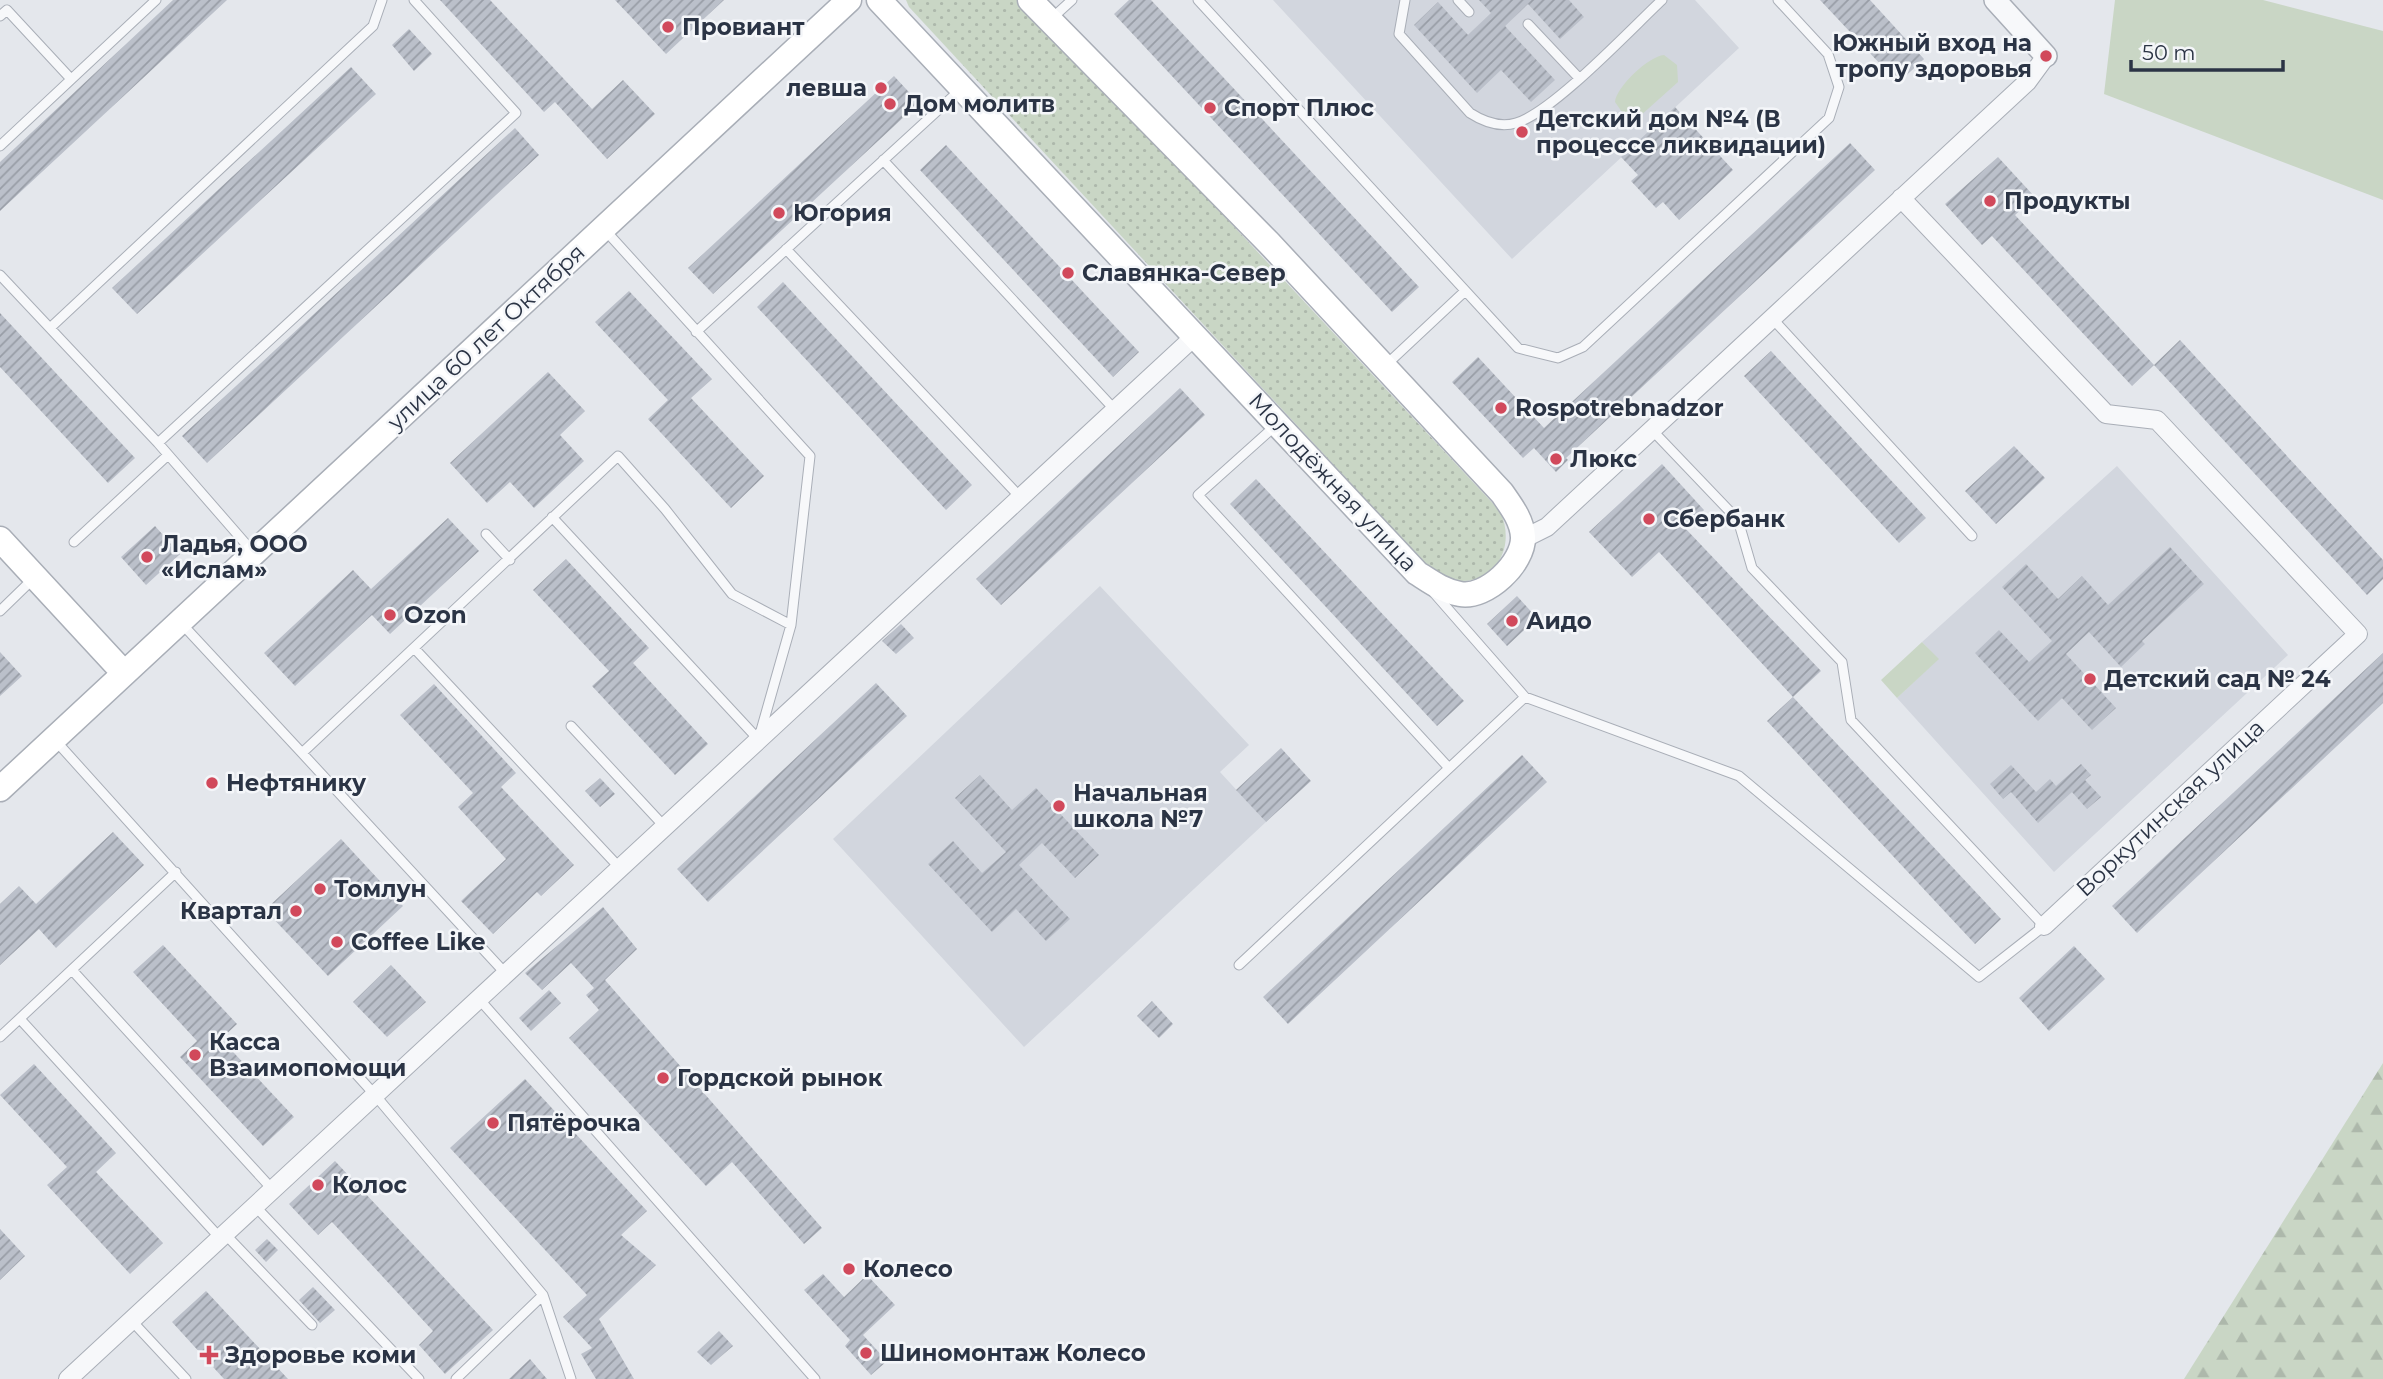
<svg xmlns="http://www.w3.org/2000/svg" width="2383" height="1379" font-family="Montserrat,sans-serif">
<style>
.built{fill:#d2d6de}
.grass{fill:url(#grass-dots)}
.forest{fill:url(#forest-firs)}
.park{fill:#c9d6c5}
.building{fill:url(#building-hatch)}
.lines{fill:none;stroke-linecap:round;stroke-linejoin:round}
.service-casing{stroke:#a9aeb7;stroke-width:11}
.minor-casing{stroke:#a9aeb7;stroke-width:20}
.tertiary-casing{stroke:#a9aeb7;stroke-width:24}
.secondary-casing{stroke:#a9aeb7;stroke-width:27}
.service{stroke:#f7f8fa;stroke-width:9}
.minor{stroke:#f7f8fa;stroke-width:18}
.tertiary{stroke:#f7f8fa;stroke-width:21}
.secondary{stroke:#fff;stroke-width:24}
.poi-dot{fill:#d1495b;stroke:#f4f6f9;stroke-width:2.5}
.labels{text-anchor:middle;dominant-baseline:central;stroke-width:5;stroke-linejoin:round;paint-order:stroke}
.poi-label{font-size:23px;font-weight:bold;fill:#2b3445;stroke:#f4f6f9;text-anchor:start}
.street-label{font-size:23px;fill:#2b3445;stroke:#f4f6f9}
</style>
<defs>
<pattern id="grass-dots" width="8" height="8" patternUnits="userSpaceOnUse" patternTransform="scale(1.75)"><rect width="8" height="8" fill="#c9d6c5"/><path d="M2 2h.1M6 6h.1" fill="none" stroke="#adb8ab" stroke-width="1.8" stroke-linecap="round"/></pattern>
<pattern id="forest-firs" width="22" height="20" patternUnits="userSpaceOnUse" patternTransform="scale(1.75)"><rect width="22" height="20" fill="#c9d6c5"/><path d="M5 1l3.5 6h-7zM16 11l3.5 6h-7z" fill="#adb8ab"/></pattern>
<pattern id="building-hatch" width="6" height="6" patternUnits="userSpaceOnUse" patternTransform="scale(1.75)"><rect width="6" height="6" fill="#bbc0ca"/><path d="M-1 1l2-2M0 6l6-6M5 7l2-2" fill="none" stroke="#989da6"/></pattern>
</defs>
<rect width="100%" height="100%" fill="#e4e7ec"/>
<path class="built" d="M1273 0H1695L1739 48 1512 259Z
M2117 466 2288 655 2054 872 1897 698 1938 659 1922 642Z
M1100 586 1249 745 1220 772 1266 822 1024 1047 833 839Z"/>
<path class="grass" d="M906 0H1022L1500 511C1522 559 1477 601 1432 571L909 7Z"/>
<path class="forest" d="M2383 1063V1379H2184Z"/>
<path class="park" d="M2115 0H2263L2383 31V200L2104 94Z
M1664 55 1677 65 1678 82 1639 117 1624 115 1615 102C1616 87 1649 56 1664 55Z
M1922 642 1939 659 1897 698 1881 680Z"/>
<path class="building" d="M173 0H227L0 211V162Z
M440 0H490L592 109 623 80 655 114 607 159 555 102 544 112Z
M615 0H724L666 54Z
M1129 0H1151L1419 287 1392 312 1114 14Z
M1479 0H1569L1584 17 1560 39 1528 4 1505 26 1555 80 1531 102 1501 70 1477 93 1414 25 1438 2 1468 35 1491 13Z
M1820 0H1870L1924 59 1898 83Z
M409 29 432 54 414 71 392 45Z
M351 67 376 94 137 314 112 288Z
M894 76 919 103 713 294 688 268Z
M1675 107 1733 170 1679 220 1663 202 1656 208 1631 181 1638 175 1621 157Z
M515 128 539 155 207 463 182 436Z
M1850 143 1875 170 1566 458 1568 460 1556 472 1534 448 1523 458 1452 382 1478 357 1544 428Z
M946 145 1139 352 1113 377 920 170Z
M1998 157 2035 197 2015 215 2154 365 2132 386 1992 236 1982 245 1945 204Z
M783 282 972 485 946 510 757 307Z
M629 291 712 379 691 398 764 476 731 508 648 419 668 400 595 322Z
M0 313 135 458 108 483 0 367Z
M2180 340 2383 560V579L2367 595 2154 365Z
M1771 351 1926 518 1899 543 1744 376Z
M548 372 585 411 560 435 584 461 534 508 510 482 487 503 450 463Z
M1180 388 1205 415 1001 605 976 579Z
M2014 446 2045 478 1996 524 1965 491Z
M1662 464 1704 510 1685 528 1821 671 1793 697 2001 919 1975 944 1767 721 1793 697 1659 552 1632 577 1589 532Z
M1256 479 1464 701 1437 726 1230 504Z
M448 518 479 551 390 634 372 615 295 686 264 653 353 570 371 589Z
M155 526 180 554 146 585 121 557Z
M2170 547 2204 584 2142 641 2145 644 2121 667 2089 632 2066 654 2116 708 2092 730 2062 698 2038 721 1975 653 1999 630 2029 662 2052 641 2002 587 2026 564 2058 599 2082 576 2108 605Z
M566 559 649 648 633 663 708 744 675 775 592 686 609 671 533 590Z
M1517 596 1537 618 1507 646 1487 624Z
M901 624 914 638 896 654 882 641Z
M0 652 22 676 0 696Z
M2383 653V703L2137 933 2112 906Z
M876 683 907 716 708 902 677 869Z
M434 684 516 773 501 787 574 865 541 896 537 892 493 934 461 901 506 859 458 807 473 793 400 715Z
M1281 748 1311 781 1266 822 1236 790Z
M1522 755 1547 782 1288 1024 1263 997Z
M2081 764 2091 775 2085 780 2101 797 2087 809 2072 792 2038 823 2011 792 2003 799 1990 784 2011 765 2036 792 2050 779 2056 786Z
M980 775 1012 810 1036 788 1099 855 1075 878 1042 843 1019 865 1070 919 1046 941 1016 909 992 932 928 864 953 841 982 873 1006 852 955 798Z
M600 778 615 794 600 807 585 791Z
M113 832 144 865 56 948 39 929 0 965V904L19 886 36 904Z
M341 839 403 906 328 976 265 910Z
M603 907 637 949 605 980 822 1228 804 1244 732 1162 706 1186 569 1038 599 1010 586 995 594 988 571 963 542 990 525 973Z
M163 945 237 1024 221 1039 294 1117 263 1146 180 1057 197 1041 133 972Z
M2074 946 2105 979 2049 1031 2019 998Z
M391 965 426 1002 387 1037 353 1002Z
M549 990 561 1003 531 1031 519 1018Z
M1152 1001 1173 1024 1159 1038 1137 1016Z
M34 1064 116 1153 96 1172 163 1243 130 1274 47 1185 67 1167 0 1095Z
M525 1079 647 1211 621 1235 656 1265 599 1319 634 1379H596L581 1354 592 1348 563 1317 587 1295 450 1148Z
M335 1161 493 1330 445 1374 419 1345 433 1331 332 1222 318 1235 289 1204Z
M0 1229 25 1256 0 1280Z
M267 1239 278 1250 266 1262 255 1250Z
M823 1274 844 1297 867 1275 895 1305 863 1335 887 1361 871 1375 845 1346 850 1340 804 1290Z
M313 1287 335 1310 320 1323 299 1300Z
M206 1291 288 1379H224L172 1322Z
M719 1331 733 1346 711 1365 697 1352Z
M530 1359 547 1379H509Z"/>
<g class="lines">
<g class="service-casing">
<path id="service" d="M1198 0 1518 348 1558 358 1583 347 1829 118 1839 87 1828 54 1778 0
M1405 0 1399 34 1470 113C1484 122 1499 128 1516 123 1552 113 1631 29 1662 0
M1458 0 1469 12
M0 16 7 10 71 79
M1050 20 1072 0
M1528 24 1578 77
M0 146 156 0
M883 160 1115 410
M605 230 810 456 791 625 760 734
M786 249 1020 497
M0 275 158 443 252 551
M1771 317 1972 536
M50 328 373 26 382 0
M696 332 960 90
M1386 365 1464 292
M1275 426 1198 495 1449 768
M158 443 516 113 414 0
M552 517 758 739
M486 534 510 560
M74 542 168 455
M0 611 34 578
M182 624 302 753 618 456 665 509 732 594 791 625
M414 648 618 866
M1525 697 1739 776 1979 977 2044 926 1851 720 1842 662 1752 568 1738 520 1651 429
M571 726 663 825
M55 740 375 1095 543 1295 571 1379
M302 753 506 974
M1239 965 1525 697 1434 593
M72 970 273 1190
M479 999 815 1379
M20 1019 220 1238
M0 1037 176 872
M255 1206 419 1379
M225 1234 312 1325
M131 1320 186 1379
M456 1379 543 1295"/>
</g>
<g class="minor-casing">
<path id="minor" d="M1901 198 2106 414 2157 420 2358 634 2044 926
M1523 539 1547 527 2027 82 2046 56
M68 1379 1195 336"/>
</g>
<g class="tertiary-casing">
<path id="tertiary" d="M1995 0 2046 56"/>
</g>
<g class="secondary-casing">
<path id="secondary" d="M879 0 1417 573C1431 582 1443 591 1460 594 1486 599 1524 563 1523 537 1522 520 1511 506 1502 493L1269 243 1030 0
M0 539 124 673
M0 789 849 0"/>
</g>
<use href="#service" class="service"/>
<use href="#minor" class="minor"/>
<use href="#tertiary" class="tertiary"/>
<use href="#secondary" class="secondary"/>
</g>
<g class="poi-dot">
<circle cx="668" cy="27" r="7"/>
<circle cx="2046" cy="56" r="7"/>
<circle cx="881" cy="88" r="7"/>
<circle cx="890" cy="104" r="7"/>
<circle cx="1210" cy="108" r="7"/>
<circle cx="1522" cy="132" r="7"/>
<circle cx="1990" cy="201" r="7"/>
<circle cx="779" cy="213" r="7"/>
<circle cx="1068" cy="273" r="7"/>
<circle cx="1501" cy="408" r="7"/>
<circle cx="1556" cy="459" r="7"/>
<circle cx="1649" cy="519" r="7"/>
<circle cx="147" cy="557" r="7"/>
<circle cx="390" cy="615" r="7"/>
<circle cx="1512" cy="621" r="7"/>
<circle cx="2090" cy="679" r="7"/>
<circle cx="212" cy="783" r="7"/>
<circle cx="1059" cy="806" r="7"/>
<circle cx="320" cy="889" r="7"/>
<circle cx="296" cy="911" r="7"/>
<circle cx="337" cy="942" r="7"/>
<circle cx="195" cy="1055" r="7"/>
<circle cx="663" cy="1078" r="7"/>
<circle cx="493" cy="1123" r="7"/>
<circle cx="318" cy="1185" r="7"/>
<circle cx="849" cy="1269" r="7"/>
<circle cx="866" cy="1353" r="7"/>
<path d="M205.5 1344.5h7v7h7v7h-7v7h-7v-7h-7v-7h7z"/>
</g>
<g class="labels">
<g class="poi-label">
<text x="682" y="27">Провиант</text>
<text x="2032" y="43" text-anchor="end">Южный вход на<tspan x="2032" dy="26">тропу здоровья</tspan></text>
<text x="867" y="88" text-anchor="end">левша</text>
<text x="904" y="104">Дом молитв</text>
<text x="1224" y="108">Спорт Плюс</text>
<text x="1536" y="119">Детский дом №4 (В<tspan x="1536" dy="26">процессе ликвидации)</tspan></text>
<text x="2004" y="201">Продукты</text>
<text x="793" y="213">Югория</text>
<text x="1082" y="273">Славянка-Север</text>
<text x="1515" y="408">Rospotrebnadzor</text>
<text x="1570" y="459">Люкс</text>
<text x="1663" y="519">Сбербанк</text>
<text x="161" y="544">Ладья, ООО<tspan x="161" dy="26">«Ислам»</tspan></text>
<text x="404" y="615">Ozon</text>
<text x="1526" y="621">Аидо</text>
<text x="2104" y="679">Детский сад № 24</text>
<text x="226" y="783">Нефтянику</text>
<text x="1073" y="793">Начальная<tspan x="1073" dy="26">школа №7</tspan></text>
<text x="334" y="889">Томлун</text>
<text x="282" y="911" text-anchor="end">Квартал</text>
<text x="351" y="942">Coffee Like</text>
<text x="209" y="1042">Касса<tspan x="209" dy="26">Взаимопомощи</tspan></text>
<text x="677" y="1078">Гордской рынок</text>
<text x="507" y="1123">Пятёрочка</text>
<text x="332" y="1185">Колос</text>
<text x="863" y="1269">Колесо</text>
<text x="880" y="1353">Шиномонтаж Колесо</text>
<text x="225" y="1355">Здоровье коми</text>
</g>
<g class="street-label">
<text transform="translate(486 337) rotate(-43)">улица 60 лет Октября</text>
<text transform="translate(1333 482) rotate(47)">Молодёжная улица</text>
<text transform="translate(2170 808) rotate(-43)">Воркутинская улица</text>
</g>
</g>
<path d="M2131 60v10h152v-10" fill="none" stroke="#2b3445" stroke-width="3.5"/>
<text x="2142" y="60" font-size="21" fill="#2b3445" stroke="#f4f6f9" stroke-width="5" paint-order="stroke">50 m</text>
</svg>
